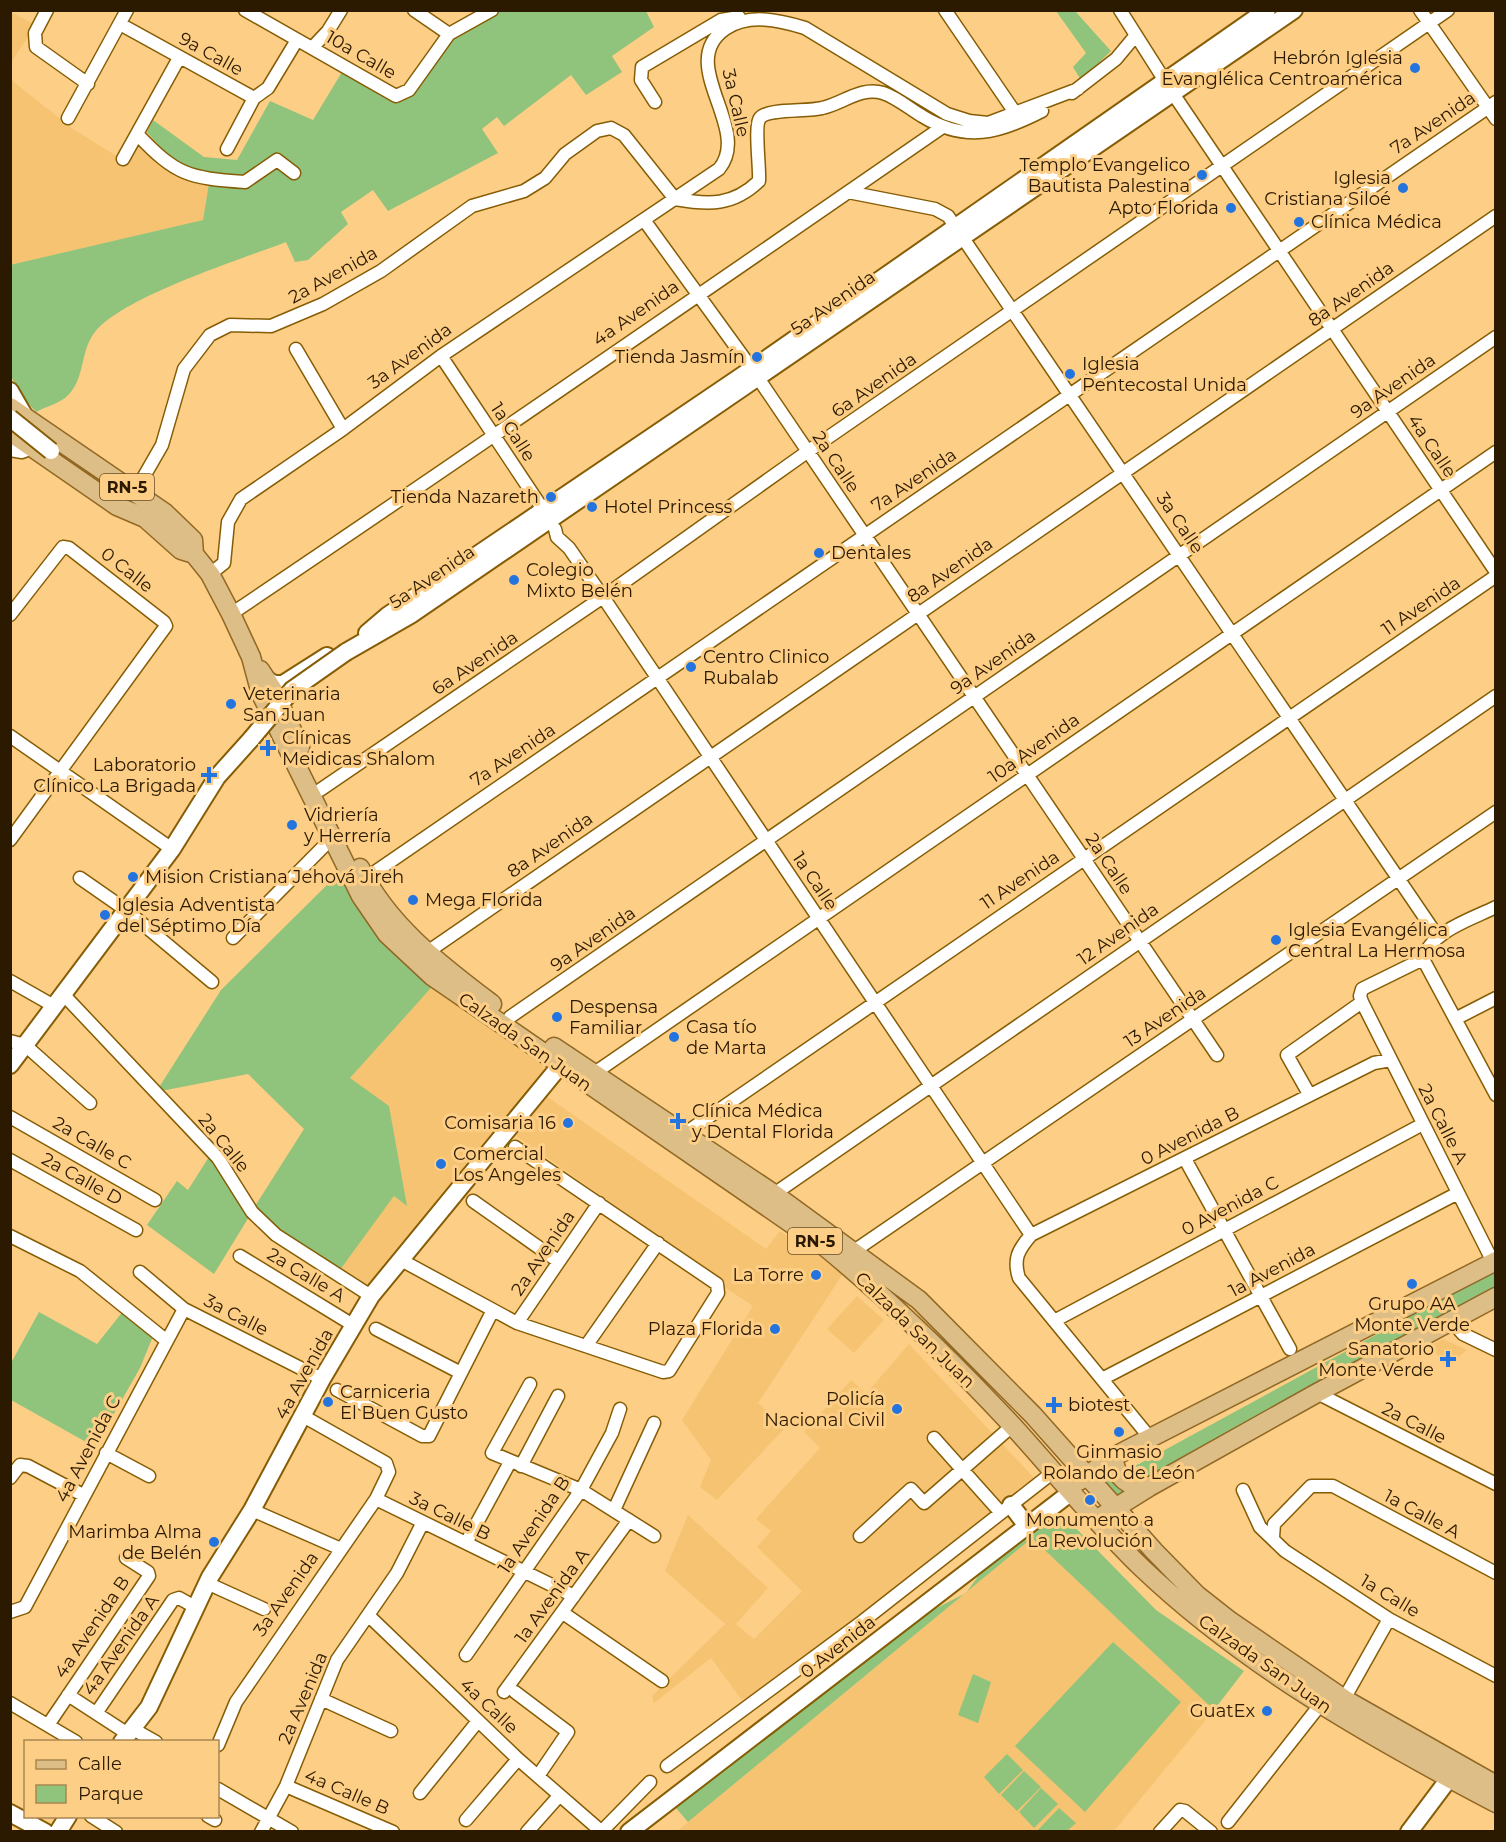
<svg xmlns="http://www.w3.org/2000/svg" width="1506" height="1842" font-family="Montserrat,sans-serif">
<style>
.built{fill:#f6c372}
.green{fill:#90c47c}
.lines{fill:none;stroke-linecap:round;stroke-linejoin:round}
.street-casing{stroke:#865d05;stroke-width:15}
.secondary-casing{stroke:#865d05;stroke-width:20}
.primary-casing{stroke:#916824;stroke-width:21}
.street{stroke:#fff;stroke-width:12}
.secondary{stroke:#fff;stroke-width:16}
.primary{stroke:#debe87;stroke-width:18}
.secondary-bridge-casing{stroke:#865d05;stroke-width:20;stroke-linecap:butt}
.secondary-bridge{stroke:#fff;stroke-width:16}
.poi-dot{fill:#2374df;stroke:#fdce86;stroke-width:2}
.labels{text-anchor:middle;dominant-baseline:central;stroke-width:6;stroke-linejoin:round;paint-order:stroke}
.shield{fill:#fdce86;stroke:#6a4f28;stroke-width:1.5}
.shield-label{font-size:16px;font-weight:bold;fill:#2b1900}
.street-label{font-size:18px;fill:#2b1900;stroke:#fdce86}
.poi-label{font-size:18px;fill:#2b1900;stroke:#fdce86;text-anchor:start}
</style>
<rect width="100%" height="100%" fill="#fdce86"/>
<path class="built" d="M11 12 36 25 11 62Z
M10 79 73 129 128 163 147 132 173 163 210 177 203 220 11 265Z
M431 988 542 1065 545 1073 366 1297 337 1274 394 1196 407 1205 349 1079Z
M546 1096 766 1249 780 1231 844 1272 758 1403 785 1428 717 1500 700 1487 711 1460 682 1420 753 1306 724 1287 726 1283 516 1136Z
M857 1296 884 1320 854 1353 827 1329Z
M1443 1339 1467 1350 1446 1367 1431 1345Z
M909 1344 1036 1480 1035 1483 748 1699H741L711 1658 654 1703 652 1696 725 1624 665 1571 688 1515 768 1588 736 1624 754 1639 802 1591 757 1547 771 1531 756 1519 820 1448 804 1432 851 1380 866 1394Z
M1032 1538 1214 1710 1114 1831 676 1832Z"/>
<path class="green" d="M496 11H646L654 27 612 56 622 72 586 95 571 75 504 126 497 117 482 129 498 153 388 211 373 190 341 212 348 224 308 260 295 262 286 242C240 260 124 296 95 332 79 352 86 381 65 398 57 404 45 407 36 412L20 394 11 376 10 265 203 220 210 177 173 163 147 132 153 120 204 157 237 160 270 101 313 120 345 67 404 97 452 38Z
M1056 11H1075L1111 51 1081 80 1073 67 1086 53Z
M337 875 431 988 350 1078 389 1106 407 1206 394 1196 337 1274 252 1212 214 1274 147 1225 177 1181 188 1190 212 1152 252 1211 304 1129 248 1074 156 1092 221 990Z
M1495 1270V1289L1122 1503 1098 1481 1104 1475 1139 1464Z
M124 1310 154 1334 140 1368 95 1447 11 1400V1363L39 1312 97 1344Z
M1055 1513 1062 1514 1156 1610 1244 1671 1214 1710 1032 1538 688 1822 675 1807 783 1720 929 1612 966 1593 987 1564Z
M1113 1642 1181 1702 1085 1812 1015 1746Z
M973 1674 991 1682 978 1723 958 1715Z
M1007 1754 1023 1770 999 1794 984 1777Z
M1024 1771 1041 1787 1017 1811 1001 1795Z
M1041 1788 1058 1804 1034 1828 1019 1812Z
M1059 1808 1076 1823 1067 1831H1037Z"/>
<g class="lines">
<g class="street-casing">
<path id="street" d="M47 10 35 33 36 47 88 84
M245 10 396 96 409 90 449 34 492 10
M414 10 449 34
M945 10 1016 114
M1120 10 1172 92 1496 572
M1420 10 1496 119
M120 24 254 98
M312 48 328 31 341 10
M1072 93 1116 59 1136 35
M655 102 641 80 642 67 721 20 739 17
M68 118 127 10
M137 134C176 175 188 178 245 182L277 160 294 173
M227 149 254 98 268 88 297 40
M123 159 179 58
M848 192 935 209 948 216 1438 937
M675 199C709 205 733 206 759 181 760 168 754 125 760 118 768 108 808 112 822 108 842 104 861 86 883 93 896 97 910 109 922 116 966 143 999 133 1042 111
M644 220 752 369 1217 1055
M296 349 343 429
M441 356 548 517
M10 450 22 452 32 448
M135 492 162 445 184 369 210 335 230 325 271 326 323 304 381 271 472 206 524 191 545 178 565 154 597 131 611 128 624 135 675 199
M555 529 557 537 569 548 603 597 1031 1235
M210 574 224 563 228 522 241 499 343 429 441 356 719 169C753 129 675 64 725 29 749 13 779 20 805 28L947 114 969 121 988 123 1078 89
M231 614C469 454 705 291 941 128
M10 615 63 547 69 548 164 622 166 626 10 840
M10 736 172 849
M320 790 603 597 807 452 1448 10
M80 878 126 910 212 982
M366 886 375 872 1496 102
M233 938 331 839
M426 953 1496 216
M1423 959 1496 1095
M10 981 54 1006
M63 994 218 1158 252 1212 276 1235 371 1296
M1362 1002 1493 1262
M510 1017 1496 337
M1455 1019 1496 998
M10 1041 25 1045 90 1103
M593 1074 1496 452
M1309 1094 1287 1055 1362 1002 1360 996 1362 989 1423 959C1431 931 1472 919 1496 907
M10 1117 155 1200
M684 1134 1496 576
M1185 1159 1290 1349
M10 1160 136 1230
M770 1200 774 1194 1496 696
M473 1201 558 1261
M10 1236 80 1271 167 1341
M854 1251 1496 812
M240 1256 353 1325
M401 1260 517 1323 663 1372 669 1371 718 1293 717 1284 515 1147
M140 1272 184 1309 322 1379
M1451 1320 1463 1334 1496 1350
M1054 1321 1423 1124
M517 1323 599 1203
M376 1329 461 1373
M586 1346 658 1243
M1102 1379 1458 1193
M530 1384 492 1453 581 1490 654 1536
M337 1390 422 1436H429L493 1310
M1317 1393 1496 1484
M934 1438 1001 1513
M1151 1439 1019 1278C1013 1259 1018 1250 1031 1235L1374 1063 1391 1060
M106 1453 149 1476
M521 1466 558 1396
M10 1478 20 1465 28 1466 83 1495
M1243 1490 1260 1527 1285 1551 1389 1619 1496 1676
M376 1499 574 1596
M252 1510 341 1549
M614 1510 654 1423
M860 1536 911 1489 924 1503 1012 1426
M1273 1537 1274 1524 1311 1486H1333L1496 1573
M466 1543 510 1462
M209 1584 264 1609
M10 1612 25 1607 184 1309
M563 1613 662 1681
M369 1616 518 1759 602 1832
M466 1655 581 1490 612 1433 620 1409
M504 1692 629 1520
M515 1692 568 1732 538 1776
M68 1695 128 1734
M321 1699 391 1731
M1344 1699 1389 1619
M10 1703 76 1742
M97 1712 173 1600 179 1598 195 1607
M48 1725 149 1576 148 1572 126 1558
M133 1729 156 1742
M218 1745 236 1702 376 1499 389 1472 386 1463 303 1416
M667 1766 863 1621 1052 1473
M286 1786 393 1832
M218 1789 292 1832
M420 1793 478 1721
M91 1816 116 1832
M208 1816 215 1820
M466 1820 518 1759
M1228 1822 1320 1705
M261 1832 286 1786 337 1660 397 1573 423 1522
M527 1832 559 1796
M601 1832 650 1782
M1160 1832 1180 1810 1185 1811 1211 1832"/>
</g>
<g class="secondary-casing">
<path id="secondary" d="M10 391 25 417
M367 633 387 616 752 369 1267 10
M346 652 412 614 1294 10
M267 680 274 684H283L327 656
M10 1065 172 849 217 777 252 738
M1011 1505 1027 1526
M122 1742 149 1707 210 1577 252 1510 322 1379 371 1296 568 1056
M10 1813 45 1832
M58 1832 68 1816
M629 1832 1070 1493
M1409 1832 1457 1768"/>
</g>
<g class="primary-casing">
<path id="primary" d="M10 407 165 513 193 540 194 554 210 574 231 614 251 657 261 694 361 896 387 934 432 976 824 1246C891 1301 952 1361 1011 1424 1055 1472 1095 1523 1142 1568 1245 1666 1370 1737 1496 1803
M10 432 117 506 145 518 181 550 194 554
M260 670 273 690 300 747
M360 868C388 926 442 966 492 1004
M554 1047 774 1194 919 1300 1033 1415 1154 1551 1197 1595 1230 1621 1344 1699 1496 1785
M1113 1457C1116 1478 1128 1488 1149 1487
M1079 1481 1113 1457 1496 1261
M1104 1515 1149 1487 1317 1393 1496 1297"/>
</g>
<use href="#street" class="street"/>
<use href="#secondary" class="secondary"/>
<use href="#primary" class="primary"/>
<g class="secondary-bridge-casing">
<path id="secondary-bridge" d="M10 418 51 451
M252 738 292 690 346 652"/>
</g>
<use href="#secondary-bridge" class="secondary-bridge"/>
</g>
<g class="poi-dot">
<circle cx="1415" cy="68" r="6"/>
<circle cx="1202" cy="175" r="6"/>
<circle cx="1403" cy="188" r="6"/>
<circle cx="1231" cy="208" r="6"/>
<circle cx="1299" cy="222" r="6"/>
<circle cx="757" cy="357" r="6"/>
<circle cx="1070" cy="374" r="6"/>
<circle cx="551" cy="497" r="6"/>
<circle cx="592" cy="507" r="6"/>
<circle cx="819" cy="553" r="6"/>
<circle cx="514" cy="580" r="6"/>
<circle cx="691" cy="667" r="6"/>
<circle cx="231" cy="704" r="6"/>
<path d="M265 739h6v6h6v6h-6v6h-6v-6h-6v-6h6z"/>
<path d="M206 766h6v6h6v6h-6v6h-6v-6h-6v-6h6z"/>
<circle cx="292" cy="825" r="6"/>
<circle cx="133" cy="877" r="6"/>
<circle cx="413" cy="900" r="6"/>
<circle cx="105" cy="915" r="6"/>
<circle cx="1276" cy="940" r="6"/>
<circle cx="557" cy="1017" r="6"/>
<circle cx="674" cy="1037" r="6"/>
<path d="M675 1112h6v6h6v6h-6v6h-6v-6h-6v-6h6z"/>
<circle cx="568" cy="1123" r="6"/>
<circle cx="441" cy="1164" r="6"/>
<circle cx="816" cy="1275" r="6"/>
<circle cx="1412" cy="1284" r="6"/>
<circle cx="775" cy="1329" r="6"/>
<path d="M1445 1350h6v6h6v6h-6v6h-6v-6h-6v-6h6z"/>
<circle cx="328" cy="1402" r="6"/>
<path d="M1051 1396h6v6h6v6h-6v6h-6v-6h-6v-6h6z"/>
<circle cx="897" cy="1409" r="6"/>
<circle cx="1119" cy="1432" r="6"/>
<circle cx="1090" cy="1500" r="6"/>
<circle cx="214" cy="1542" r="6"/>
<circle cx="1267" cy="1711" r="6"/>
</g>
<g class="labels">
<g class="shield">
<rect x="100" y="474" width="54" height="26" rx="4.5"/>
<rect x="788" y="1228" width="54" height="26" rx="4.5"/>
</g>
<g class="shield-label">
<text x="127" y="487">RN-5</text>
<text x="815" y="1241">RN-5</text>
</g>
<g class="street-label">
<text transform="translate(211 54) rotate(29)">9a Calle</text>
<text transform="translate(361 55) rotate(30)">10a Calle</text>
<text transform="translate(736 103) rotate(77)">3a Calle</text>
<text transform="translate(1433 123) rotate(-34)">7a Avenida</text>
<text transform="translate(333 275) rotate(-29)">2a Avenida</text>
<text transform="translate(1351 294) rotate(-35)">8a Avenida</text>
<text transform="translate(833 303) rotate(-35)">5a Avenida</text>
<text transform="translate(636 313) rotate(-35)">4a Avenida</text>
<text transform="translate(410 356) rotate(-36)">3a Avenida</text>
<text transform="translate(874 385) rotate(-35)">6a Avenida</text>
<text transform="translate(1393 386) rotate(-35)">9a Avenida</text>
<text transform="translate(513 432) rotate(57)">1a Calle</text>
<text transform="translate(1432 446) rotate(56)">4a Calle</text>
<text transform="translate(836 462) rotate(56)">2a Calle</text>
<text transform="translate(914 480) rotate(-34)">7a Avenida</text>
<text transform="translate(1180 523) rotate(56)">3a Calle</text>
<text transform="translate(127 570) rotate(38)">0 Calle</text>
<text transform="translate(950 570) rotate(-35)">8a Avenida</text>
<text transform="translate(432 577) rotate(-34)">5a Avenida</text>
<text transform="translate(1421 606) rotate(-34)">11 Avenida</text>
<text transform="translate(993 662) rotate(-35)">9a Avenida</text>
<text transform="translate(475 663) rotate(-34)">6a Avenida</text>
<text transform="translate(1034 748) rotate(-35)">10a Avenida</text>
<text transform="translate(513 755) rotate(-34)">7a Avenida</text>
<text transform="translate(550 845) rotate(-35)">8a Avenida</text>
<text transform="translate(1109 864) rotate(56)">2a Calle</text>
<text transform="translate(1020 880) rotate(-34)">11 Avenida</text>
<text transform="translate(815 881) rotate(56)">1a Calle</text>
<text transform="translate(1118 934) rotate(-35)">12 Avenida</text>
<text transform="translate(593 939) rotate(-35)">9a Avenida</text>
<text transform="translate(1165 1017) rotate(-34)">13 Avenida</text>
<text transform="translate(525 1042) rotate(35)">Calzada San Juan</text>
<text transform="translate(1443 1124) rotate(63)">2a Calle A</text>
<text transform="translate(1190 1136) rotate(-27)">0 Avenida B</text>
<text transform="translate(92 1143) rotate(30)">2a Calle C</text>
<text transform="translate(224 1143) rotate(51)">2a Calle</text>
<text transform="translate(82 1179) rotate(29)">2a Calle D</text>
<text transform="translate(1230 1206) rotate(-28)">0 Avenida C</text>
<text transform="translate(543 1253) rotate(-56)">2a Avenida</text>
<text transform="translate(1272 1270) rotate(-28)">1a Avenida</text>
<text transform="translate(306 1275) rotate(31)">2a Calle A</text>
<text transform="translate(236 1315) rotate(27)">3a Calle</text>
<text transform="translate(915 1330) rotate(44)">Calzada San Juan</text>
<text transform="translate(304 1374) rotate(-61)">4a Avenida</text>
<text transform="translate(1414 1423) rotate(27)">2a Calle</text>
<text transform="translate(88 1449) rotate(-62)">4a Avenida C</text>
<text transform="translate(1422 1514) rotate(28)">1a Calle A</text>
<text transform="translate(450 1516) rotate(26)">3a Calle B</text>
<text transform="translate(534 1525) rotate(-56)">1a Avenida B</text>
<text transform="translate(286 1594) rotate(-55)">3a Avenida</text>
<text transform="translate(552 1596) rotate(-54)">1a Avenida A</text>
<text transform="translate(1390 1596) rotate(31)">1a Calle</text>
<text transform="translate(92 1627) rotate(-56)">4a Avenida B</text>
<text transform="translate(121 1645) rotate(-55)">4a Avenida A</text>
<text transform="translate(838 1647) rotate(-38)">0 Avenida</text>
<text transform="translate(1265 1664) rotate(35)">Calzada San Juan</text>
<text transform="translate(303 1698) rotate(-67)">2a Avenida</text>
<text transform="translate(489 1706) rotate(43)">4a Calle</text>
<text transform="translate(347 1792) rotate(23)">4a Calle B</text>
</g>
<g class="poi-label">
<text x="1403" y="58" text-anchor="end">Hebrón Iglesia<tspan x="1403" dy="21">Evanglélica Centroamérica</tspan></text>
<text x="1190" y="165" text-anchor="end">Templo Evangelico<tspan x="1190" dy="21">Bautista Palestina</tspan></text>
<text x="1391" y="178" text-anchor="end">Iglesia<tspan x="1391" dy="21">Cristiana Siloé</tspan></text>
<text x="1219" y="208" text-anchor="end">Apto Florida</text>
<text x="1311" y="222">Clínica Médica</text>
<text x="745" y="357" text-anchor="end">Tienda Jasmín</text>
<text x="1082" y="364">Iglesia<tspan x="1082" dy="21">Pentecostal Unida</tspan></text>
<text x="539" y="497" text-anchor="end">Tienda Nazareth</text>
<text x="604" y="507">Hotel Princess</text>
<text x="831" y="553">Dentales</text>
<text x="526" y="570">Colegio<tspan x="526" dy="21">Mixto Belén</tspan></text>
<text x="703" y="657">Centro Clinico<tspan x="703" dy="21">Rubalab</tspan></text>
<text x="243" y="694">Veterinaria<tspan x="243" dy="21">San Juan</tspan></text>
<text x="282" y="738">Clínicas<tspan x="282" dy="21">Meidicas Shalom</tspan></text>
<text x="196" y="765" text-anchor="end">Laboratorio<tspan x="196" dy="21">Clínico La Brigada</tspan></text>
<text x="304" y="815">Vidriería<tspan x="304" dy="21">y Herrería</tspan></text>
<text x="145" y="877">Mision Cristiana Jehová Jireh</text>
<text x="425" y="900">Mega Florida</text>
<text x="117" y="905">Iglesia Adventista<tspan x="117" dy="21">del Séptimo Día</tspan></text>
<text x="1288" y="930">Iglesia Evangélica<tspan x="1288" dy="21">Central La Hermosa</tspan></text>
<text x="569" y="1007">Despensa<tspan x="569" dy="21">Familiar</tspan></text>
<text x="686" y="1027">Casa tío<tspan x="686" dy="21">de Marta</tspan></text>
<text x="692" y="1111">Clínica Médica<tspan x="692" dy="21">y Dental Florida</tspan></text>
<text x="556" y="1123" text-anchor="end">Comisaria 16</text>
<text x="453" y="1154">Comercial<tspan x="453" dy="21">Los Angeles</tspan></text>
<text x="804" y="1275" text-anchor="end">La Torre</text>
<text x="1412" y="1304" text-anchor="middle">Grupo AA<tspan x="1412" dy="21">Monte Verde</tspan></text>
<text x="763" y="1329" text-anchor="end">Plaza Florida</text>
<text x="1434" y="1349" text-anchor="end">Sanatorio<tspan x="1434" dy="21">Monte Verde</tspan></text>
<text x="340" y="1392">Carniceria<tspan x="340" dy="21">El Buen Gusto</tspan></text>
<text x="885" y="1399" text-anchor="end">Policía<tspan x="885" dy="21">Nacional Civil</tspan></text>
<text x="1068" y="1405">biotest</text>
<text x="1119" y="1452" text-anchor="middle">Ginmasio<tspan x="1119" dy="21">Rolando de León</tspan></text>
<text x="1090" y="1520" text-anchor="middle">Monumento a<tspan x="1090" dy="21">La Revolución</tspan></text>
<text x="202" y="1532" text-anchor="end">Marimba Alma<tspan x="202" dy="21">de Belén</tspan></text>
<text x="1255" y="1711" text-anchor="end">GuatEx</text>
</g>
</g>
<rect width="1506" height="1842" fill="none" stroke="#2b1900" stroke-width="24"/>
<rect x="24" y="1740" width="195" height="78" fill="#fdce86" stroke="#a98650" stroke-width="1.5"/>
<rect x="36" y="1760" width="30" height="9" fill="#debe87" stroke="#a98650" stroke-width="1.5"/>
<text x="78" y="1770" font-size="18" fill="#2b1900">Calle</text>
<rect x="36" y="1785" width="30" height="18" fill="#90c47c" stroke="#a98650" stroke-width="1.5"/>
<text x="78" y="1800" font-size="18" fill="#2b1900">Parque</text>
</svg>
